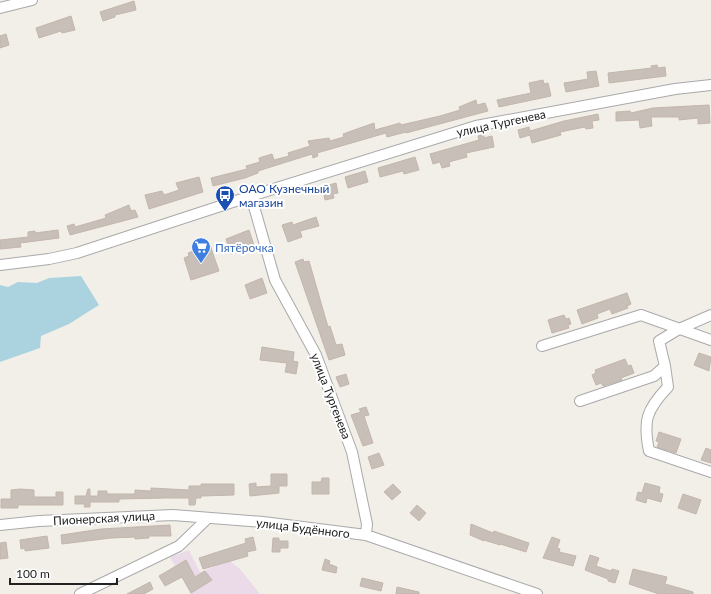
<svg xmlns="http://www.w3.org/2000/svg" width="711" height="594" font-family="Lato,sans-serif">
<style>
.industrial{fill:#ebdbe8}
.water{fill:#aad3df}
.building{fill:#c7bfb8;stroke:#c4b6ab}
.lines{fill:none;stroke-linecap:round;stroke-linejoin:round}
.minor-casing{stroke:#a9a9a9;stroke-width:12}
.minor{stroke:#fff;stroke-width:10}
.labels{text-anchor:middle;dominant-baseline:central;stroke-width:4;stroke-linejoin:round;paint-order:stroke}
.street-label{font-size:12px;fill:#222;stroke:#fff}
.transit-label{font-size:12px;fill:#164399;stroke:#fff;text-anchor:start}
.shop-label{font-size:12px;fill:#366cbe;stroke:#fff;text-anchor:start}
</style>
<rect width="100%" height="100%" fill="#f2efe9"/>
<path class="industrial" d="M226 549 230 561 241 570 260 594H191L170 557 189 550 200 572 216 566 212 553Z"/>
<path class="water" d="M81 276 99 305 69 324 41 336 40 348 0 362V285L8 287 18 282 37 283 49 278Z"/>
<path class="building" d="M134 1 136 10 115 15V17L103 21 100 12Z
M71 16 75 30 62 33 61 31 39 38 36 28Z
M6 34 9 45 0 48V36Z
M657 65 658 68 665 67 666 76 609 83 608 73 652 68 651 66Z
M596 71 599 86 566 92 564 83 588 79 587 72Z
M543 80 544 84 548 83 551 96 499 107 497 100 531 93 529 83Z
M476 100 477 105 485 103 488 111 406 133V132L387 137 386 133 317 153 318 156 313 158 312 154 258 171V173L245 178 213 186 211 178 247 169 246 166 260 162 259 158 272 154 274 160 289 156 288 153 310 146 308 141 329 138 330 141 344 137 343 134 374 123 375 130 400 123 401 125 440 116 460 110 459 107Z
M709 105 710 123 698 124V118L679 120V117H651L652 126 640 128 639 120 616 121V112L630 111 631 113 653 108Z
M598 114 599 120 592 121 593 128 586 129 585 127 560 132 561 135 532 143 530 135 520 138 518 130 529 127 530 131 564 121Z
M484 134V138L492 136 494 147 466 153 467 157 449 162 450 166 442 168 440 162 433 164 430 154 479 140 478 136Z
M415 157 419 170 404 174 403 171 380 177 378 168Z
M365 171 368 182 348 188 345 177Z
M199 177 203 192 149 209 145 195 162 191 164 195 179 190 176 183Z
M336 183 338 193 333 194 334 198 325 200 322 187Z
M129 205 131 211 135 210 138 217 70 235 67 226 74 224 75 227 106 218 105 215Z
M316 217 319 226 300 231 302 237 288 242 282 225 292 222 293 225Z
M58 230 59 238 20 243 21 247 0 249V240L28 237V232L35 231V233Z
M249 230 254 245 231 254 226 239Z
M210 245 219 271 191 280 184 258 189 256 188 253Z
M303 259 304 262 309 261 328 327 330 326 336 345 342 344 345 355 329 360 295 262Z
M262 278 267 293 250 299 245 285Z
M627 293 631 304 627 306 628 308 612 314 610 309 597 314 598 318 582 324 577 310Z
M564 315 566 319 569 318 571 324 568 325 569 328 552 333 548 320Z
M262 347 294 352 293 361 298 362 296 374 285 372 287 363 260 360Z
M699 353 711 357 709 371 694 365Z
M625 359 628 366 631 365 634 373 621 378 622 380 603 386 601 383 596 385 592 375 596 373 595 370Z
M346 374 349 384 340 387 336 377Z
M366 407 369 415 364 416 373 443 363 446 351 415 361 412 359 409Z
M659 432 681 439 676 453 657 447 659 442 656 441Z
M706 448 711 450V463L701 460Z
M379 453 384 465 372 469 368 457Z
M271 474H287V486H279V493L250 496 249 484 256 483V487L271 486Z
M322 478H329V494H312V482H321Z
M645 483 660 487 659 493 663 494 661 502 647 498 646 503 636 500 638 492 642 493Z
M201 484H234V495L201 496V498H196L195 505H189V498H166L119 499V502H90V507H84L85 504H75V496H86L88 489H90V496H98V491H107V494H135V490L151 491V488L189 490V486H201Z
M393 484 401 492 392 500 384 492Z
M20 489 34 490V497H56V492H63V505H18V508H1V499H11V490Z
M683 494 701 500 696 514 678 508Z
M417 505 426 513 419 521 410 513Z
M471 524 493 533 494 531 529 543 526 552 500 544V545L484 540V541L470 535Z
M170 525 171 536H149V538L135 539V537L111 538 62 544 61 535 101 529Z
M47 536 49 548 25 551V548L21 549 20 540Z
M253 537 256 550 247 552 248 556 203 569 199 558 246 543 245 539Z
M552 537 560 540 557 548 560 549 559 552 576 556 573 566 543 558Z
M273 538H279V541H288V548H280V552H272Z
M6 542 8 558 0 559V543Z
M590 555 599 558 596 566 611 571 612 569 619 571 615 583 608 581V579L585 570Z
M325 559 330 561 329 564 337 567 336 573 322 570Z
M186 560 195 577 205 571 212 580 191 593 182 577 165 586 159 576Z
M633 569 667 577 665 584 693 592V594H659L629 584Z
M362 578 383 583 381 591 360 586Z
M150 582 153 589 144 594H127Z
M397 587 419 592V594H396Z"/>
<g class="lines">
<g class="minor-casing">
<path id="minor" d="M0 8 32 0
M251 196 275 280 316 355 352 452 367 524 366 535
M0 265 49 259 77 253 251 196 476 126 675 89 711 85
M711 315 679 329 659 341 665 366 668 387C646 410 643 421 649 451L711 472
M542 346 641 315 711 340
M580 401 654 376 665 366
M0 525 39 521 173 515 263 522 366 535 537 594
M80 594 179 546 207 519"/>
</g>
<use href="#minor" class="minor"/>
</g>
<defs>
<g id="bus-pin" transform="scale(1)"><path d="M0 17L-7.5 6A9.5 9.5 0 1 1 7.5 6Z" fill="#1a4fb4" stroke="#fff"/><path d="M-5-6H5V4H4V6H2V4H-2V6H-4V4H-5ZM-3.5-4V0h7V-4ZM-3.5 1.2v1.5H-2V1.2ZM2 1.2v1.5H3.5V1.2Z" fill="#fff"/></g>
<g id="supermarket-pin" transform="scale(1)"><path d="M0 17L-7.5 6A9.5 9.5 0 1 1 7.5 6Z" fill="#3f7fe0" stroke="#fff"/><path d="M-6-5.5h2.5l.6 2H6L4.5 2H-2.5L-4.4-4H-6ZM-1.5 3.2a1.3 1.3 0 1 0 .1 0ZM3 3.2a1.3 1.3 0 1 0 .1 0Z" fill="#fff"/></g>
</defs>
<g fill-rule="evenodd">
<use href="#bus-pin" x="225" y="195"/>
<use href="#supermarket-pin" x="201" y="247"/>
</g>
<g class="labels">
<g class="street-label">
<text transform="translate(501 123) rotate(-12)">улица Тургенева</text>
<text transform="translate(331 396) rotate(69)">улица Тургенева</text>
<text transform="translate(104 518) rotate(-3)">Пионерская улица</text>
<text transform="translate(303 528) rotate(7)">улица Будённого</text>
</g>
<g class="transit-label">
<text x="239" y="188">ОАО Кузнечный<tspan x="239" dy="14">магазин</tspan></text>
</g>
<g class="shop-label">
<text x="215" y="247">Пятёрочка</text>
</g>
</g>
<path d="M10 578v6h107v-6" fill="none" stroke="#222222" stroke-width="2"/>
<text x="16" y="578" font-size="12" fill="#222222" stroke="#ffffff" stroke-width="3" paint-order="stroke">100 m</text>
</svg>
